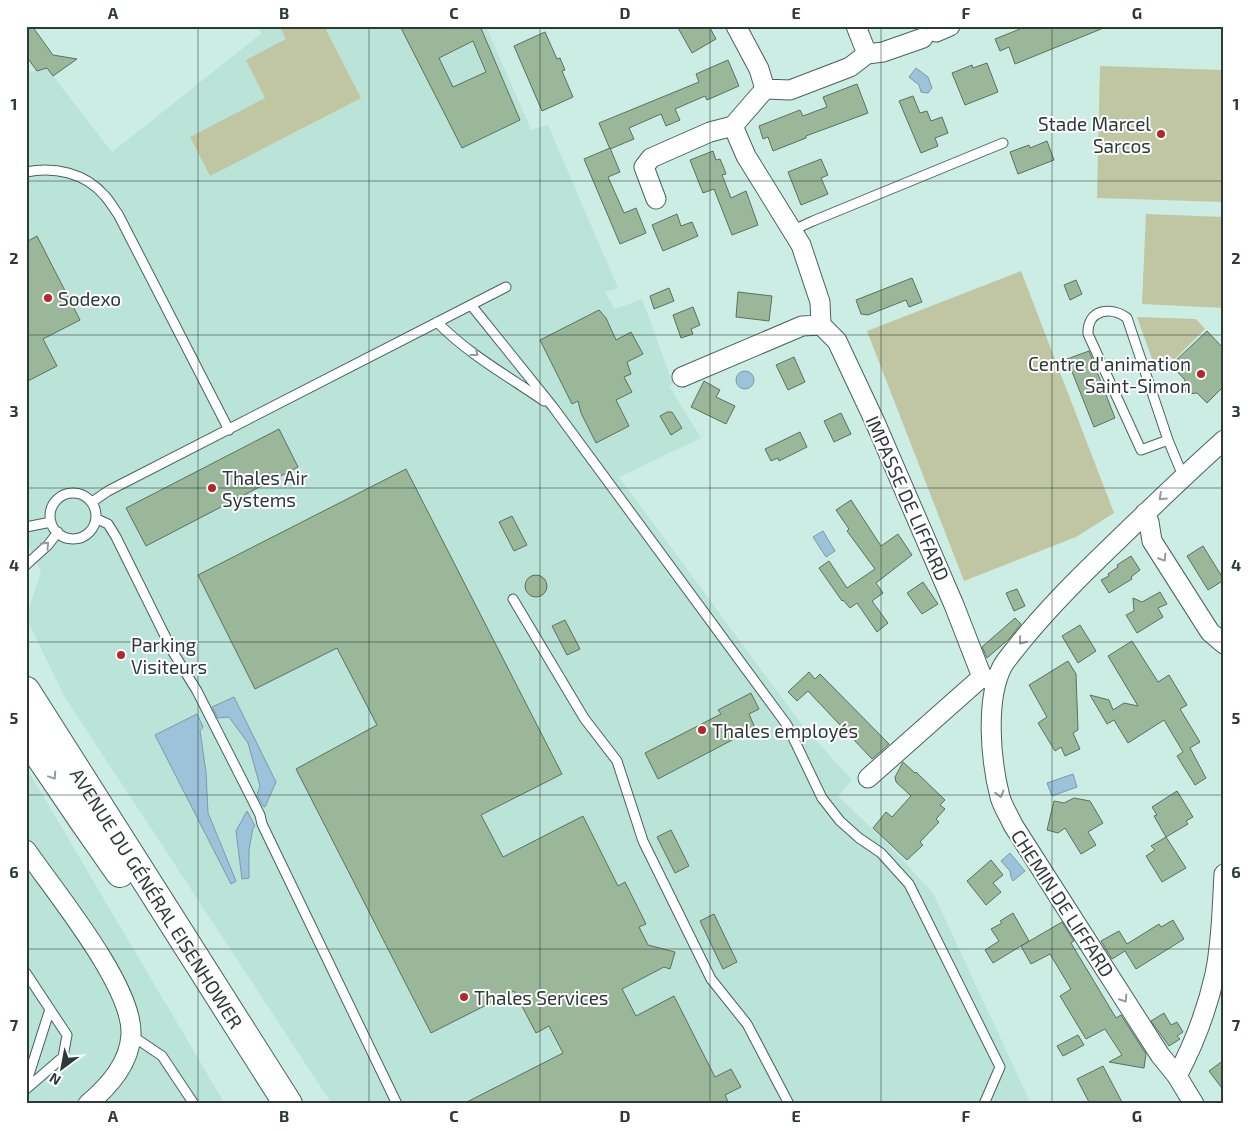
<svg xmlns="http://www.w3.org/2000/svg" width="1250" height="1130" font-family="'Exo 2',sans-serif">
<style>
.built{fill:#bae4d8}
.green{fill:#c0c6a2}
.water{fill:#9dc3da;stroke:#7b9aa9}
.building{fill:#9ab79a;stroke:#5d705d;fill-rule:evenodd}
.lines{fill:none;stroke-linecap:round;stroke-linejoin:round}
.lane-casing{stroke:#47645c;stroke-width:11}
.street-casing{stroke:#47645c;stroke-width:21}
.primary-casing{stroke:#47645c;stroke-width:30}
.lane{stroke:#fff;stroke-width:9}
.street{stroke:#fff;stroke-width:19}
.primary{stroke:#fff;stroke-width:28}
.oneway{stroke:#969c9b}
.grid{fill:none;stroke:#2d3a37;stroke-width:1;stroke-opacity:0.55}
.poi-dot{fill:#b6262a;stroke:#fff;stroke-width:2}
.labels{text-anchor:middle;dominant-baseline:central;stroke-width:4;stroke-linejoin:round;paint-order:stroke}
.poi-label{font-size:19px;fill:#2d3a37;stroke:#fff;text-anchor:start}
.street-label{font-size:19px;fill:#2d3a37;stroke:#fff}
.neatline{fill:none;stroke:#2d3a37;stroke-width:2}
.grid-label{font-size:16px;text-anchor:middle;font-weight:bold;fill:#2d3a37}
</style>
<rect width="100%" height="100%" fill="#ccede3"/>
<path class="built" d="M263 26H486L531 130 548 125 618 288 605 292 615 309 642 299 673 384 669 386 701 438 619 477 802 725 852 780 838 796 885 841 933 893 1031 1104H332L64 696 26 617 41 572 26 541V73L47 68 112 152 262 33 259 29Z
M26 767 225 1104H26Z"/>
<path class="green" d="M279 26H324L361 98 210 176 190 137 265 98 246 60 286 39Z
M1100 66 1224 70V202L1097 198Z
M1146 214 1224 217V308L1142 304Z
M1021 271 1114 513 1076 537 964 581 867 331Z
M1137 317 1196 319 1205 329 1174 360 1167 354 1155 367Z"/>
<path class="water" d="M916 68 928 77 932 88 928 93 921 92 919 85 909 77Z
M736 380a9 9 0 1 1 18 0a9 9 0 1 1-18 0Z
M823 531 835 551 826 557 813 537Z
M234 697 276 782 265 807 263 806 257 795 260 786 248 743 229 717 218 718 212 707Z
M197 714 203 727 200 731 206 772 208 813 236 881 231 884 155 735Z
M1073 774 1077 787 1052 796 1047 783Z
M247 811 255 826 253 828 249 850V878L242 879 236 831Z
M1010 853 1025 871 1013 881 1011 877 1010 871 1001 861Z"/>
<path class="building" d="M26 26H32L53 55 77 59 53 76 47 68 37 71 26 56Z
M400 26H480L520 120 462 148ZM473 41 486 72 453 87 439 58Z
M677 26H709L716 39 692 53Z
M1019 26H1106V27L1015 64 1009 47 1000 51 995 39 1020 29Z
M545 32 557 59 560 58 565 70 562 71 573 97 542 111 514 46Z
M728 60 739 86 707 100 705 96 675 109 680 120 666 126 661 114 629 128 634 139 610 149 599 123 699 82 696 74Z
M987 63 998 92 965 105 952 73 972 65 973 68Z
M857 84 868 113 806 136V138L773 151 768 137 763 139 759 126 800 110 803 116 827 107 823 97Z
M913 96 920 113 927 111 931 121 942 117 948 133 935 138 938 146 921 153 899 101Z
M1047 141 1054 160 1018 174 1010 152 1029 145 1030 148Z
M610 148 620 172 608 177 624 213 636 208 646 233 620 244 584 159Z
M713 151 716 160 720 159 723 166 726 174 722 175 731 198 746 191 758 225 732 235 714 189 703 193 690 160Z
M821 159 828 175 821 178 828 194 801 205 788 172Z
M677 214 681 226 692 222 698 236 663 251 652 225Z
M37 236 80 320 43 339 57 366 26 382V242Z
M912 278 922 302 909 307 906 300 868 315 861 314 856 300Z
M1076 280 1082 294 1070 300 1064 285Z
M669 288 674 301 654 309 650 296Z
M738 292 772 296 769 321 736 317Z
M693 307 700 325 691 329 693 334 681 338 673 315Z
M599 310 606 318 616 340 631 332 643 354 627 362 631 374 624 377 632 392 616 400 629 426 596 443 581 413 578 401 572 404 540 340Z
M1207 331 1224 349V386L1207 403 1197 393 1188 394 1184 389 1185 380 1171 365Z
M1089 351 1115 418 1094 427 1067 359Z
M794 357 805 382 788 390 776 365Z
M704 381 720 390 716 397 735 406 726 424 691 407Z
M667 412H672L682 428 671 435 660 416Z
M841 413 851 434 834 442 824 421Z
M279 429 298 467 146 546 126 508Z
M800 432 807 447 779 461 778 458 771 461 765 449Z
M406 469 562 774 481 815 503 857 583 816 618 886 625 882 646 924 639 927 648 945 675 952 670 969 664 967 622 989 636 1016 674 996 715 1077 731 1069 741 1087 725 1095 729 1104H463L563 1053 549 1026 536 1033 514 991 431 1033 296 769 377 725 337 648 255 689 198 575Z
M851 500 881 546 898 534 912 555 876 583 883 593 872 601 888 623 877 632 857 603 850 608 843 600 842 601 819 568 829 561 847 588 875 569 847 531 849 529 836 510Z
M512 516 527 545 514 551 499 522Z
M1203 546 1224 580 1208 590 1187 556Z
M1131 556 1140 570 1131 577 1132 579 1109 593 1101 580 1109 576 1108 574 1118 567 1117 565Z
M525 586a11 11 0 1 1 22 0a11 11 0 1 1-22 0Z
M923 582 938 604 922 614 907 593Z
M1017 589 1025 606 1014 611 1006 593Z
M1160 592 1167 604 1158 608 1163 617 1137 633 1126 615 1134 611 1133 598 1142 602Z
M1015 618 1021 624 1009 639 987 658 982 647Z
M565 620 580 649 567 655 552 626Z
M1080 625 1096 651 1078 663 1062 636Z
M1132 641 1158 682 1169 675 1187 705 1180 709 1200 742 1190 748 1206 778 1195 785 1177 756 1183 752 1164 720 1128 743 1114 720 1107 724 1090 695 1109 700 1113 710 1124 703 1138 706 1108 656Z
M1068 661 1076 674 1078 730 1073 733 1080 749 1065 756 1061 747 1055 751 1038 723 1047 717 1029 685Z
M809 672 815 679 820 674 889 744 872 759 808 691 797 701 788 692Z
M751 693 759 709 749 714 755 728 658 779 645 753 721 714 718 710Z
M903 762 915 773 916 772 945 800 940 805 945 809 936 819 939 822 920 842 923 845 907 860 873 828 886 812 892 817 911 796 896 782 895 777Z
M1177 791 1193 817 1186 821 1188 824 1166 837 1154 816 1157 815 1152 807Z
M1074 798 1090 801 1103 823 1088 832 1096 845 1081 854 1065 828 1058 833 1047 830 1054 801 1064 803Z
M671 830 689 866 675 873 657 837Z
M1166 837 1186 868 1162 882 1146 856 1155 850 1151 846Z
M991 860 1003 875 993 883 1001 892 986 905 967 881Z
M1013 913 1029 941 993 963 985 950 999 941 991 929 1002 923 1000 921Z
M714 914 737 962 723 969 700 921Z
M1173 920 1184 939 1136 969 1125 951 1112 959 1101 941 1119 931 1127 944 1159 924 1161 927Z
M1062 922 1074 941 1071 943 1116 1018 1121 1015 1146 1054 1144 1068 1109 1062 1122 1055 1105 1029 1086 1039 1060 996 1071 989 1050 954 1031 964 1021 946Z
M1164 1013 1171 1025 1177 1022 1183 1032 1177 1036 1180 1039 1169 1046 1151 1021Z
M1078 1035 1084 1045 1063 1056 1057 1046Z
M1224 1060V1091L1209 1071Z
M1103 1066 1123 1104H1090L1077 1079Z"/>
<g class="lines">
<g class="lane-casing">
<path id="lane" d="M26 172C54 166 85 173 104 195 110 201 113 208 118 214L229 430
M793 230 813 221 1003 143
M471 305 553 407 787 725 822 798 840 821 859 838 881 853 909 884 1000 1067 984 1104
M437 322C468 354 508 376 544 401
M1168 440 1141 450 1088 334C1087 309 1111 306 1127 318L1168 440 1183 476
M50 516a23 23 0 1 1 46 0a23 23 0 1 1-46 0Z
M92 502 108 491 506 287
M97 519 108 524 116 537 173 652 197 691 260 815 262 824 397 1104
M26 527 51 522
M26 565 48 545 58 532
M513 599 584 718 617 761 643 841 711 979 747 1024 789 1104
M26 973 67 1035 63 1057 26 1089
M131 1035 162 1056 194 1104
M26 1084 50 1009"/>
</g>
<g class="street-casing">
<path id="street" d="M736 26 759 69 765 89 733 126 746 156 801 245 820 302 821 325
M936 32 950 26
M867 54 883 52 923 38
M765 89 790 90 850 67 867 54 856 26
M656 199 644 167 651 158 710 132 733 126
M682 377 802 326 821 325 837 341 875 422 954 605 982 677
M1145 513 1149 522 1152 541 1210 632 1224 644
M868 778 982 677 993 681
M26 850C55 892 133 986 131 1034 130 1063 109 1086 88 1104
M1177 1076C1194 1044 1207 1010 1215 974 1222 941 1222 907 1224 874
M1194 1104 1177 1076 1160 1055 1013 825C1009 816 1003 807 1000 797 991 762 985 701 1002 667 1007 658 1014 651 1020 643 1040 618 1062 595 1084 573 1130 528 1176 483 1224 440"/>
</g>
<g class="primary-casing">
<g id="primary">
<path id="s1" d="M26 691 288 1104"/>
<path d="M26 736 83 820 120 873"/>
</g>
</g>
<use href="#lane" class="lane"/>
<use href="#street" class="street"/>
<use href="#primary" class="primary"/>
</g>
<defs><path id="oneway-chevron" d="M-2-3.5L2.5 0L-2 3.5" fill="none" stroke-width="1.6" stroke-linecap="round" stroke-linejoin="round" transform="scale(1.25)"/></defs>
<g class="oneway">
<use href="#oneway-chevron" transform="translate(475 353) rotate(37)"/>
<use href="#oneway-chevron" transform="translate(1162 497) rotate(137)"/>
<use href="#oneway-chevron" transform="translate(46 545) rotate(-46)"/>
<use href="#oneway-chevron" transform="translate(1163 558) rotate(58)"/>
<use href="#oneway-chevron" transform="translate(1022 641) rotate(128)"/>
<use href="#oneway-chevron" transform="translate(53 776) rotate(56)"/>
<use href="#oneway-chevron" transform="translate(1000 794) rotate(75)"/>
<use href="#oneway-chevron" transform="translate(1124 999) rotate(57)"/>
</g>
<path class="grid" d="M198 26V1104M369 26V1104M540 26V1104M710 26V1104M881 26V1104M1052 26V1104M26 181H1224M26 335H1224M26 488H1224M26 642H1224M26 795H1224M26 949H1224"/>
<g class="poi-dot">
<circle cx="1161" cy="134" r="5"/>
<circle cx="48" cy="298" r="5"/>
<circle cx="1201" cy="374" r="5"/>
<circle cx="212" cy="488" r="5"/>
<circle cx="121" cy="655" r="5"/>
<circle cx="702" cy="730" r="5"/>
<circle cx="464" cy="997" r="5"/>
</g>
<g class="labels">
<g class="poi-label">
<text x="1151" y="123" text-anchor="end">Stade Marcel<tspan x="1151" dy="22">Sarcos</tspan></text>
<text x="58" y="298">Sodexo</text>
<text x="1191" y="363" text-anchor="end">Centre d'animation<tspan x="1191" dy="22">Saint-Simon</tspan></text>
<text x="222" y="477">Thales Air<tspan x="222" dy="22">Systems</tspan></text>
<text x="131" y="644">Parking<tspan x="131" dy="22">Visiteurs</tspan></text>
<text x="712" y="730">Thales employés</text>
<text x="474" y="997">Thales Services</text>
</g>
<g class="street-label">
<text transform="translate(908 498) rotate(66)">IMPASSE DE LIFFARD</text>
<text stroke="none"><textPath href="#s1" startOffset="245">AVENUE DU GÉNÉRAL EISENHOWER</textPath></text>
<text transform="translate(1063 903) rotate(57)">CHEMIN DE LIFFARD</text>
</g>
</g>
<rect width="1250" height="1130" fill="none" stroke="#ffffff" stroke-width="55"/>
<g transform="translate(62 1068) rotate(212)" stroke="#ffffff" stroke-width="4" paint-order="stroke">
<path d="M0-4L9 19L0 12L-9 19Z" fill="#2d3a37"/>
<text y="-8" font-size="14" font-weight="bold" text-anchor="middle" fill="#2d3a37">N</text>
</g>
<rect x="28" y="28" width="1194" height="1074" class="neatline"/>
<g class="grid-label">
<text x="113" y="19">A</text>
<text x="284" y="19">B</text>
<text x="454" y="19">C</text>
<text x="625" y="19">D</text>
<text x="796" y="19">E</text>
<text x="966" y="19">F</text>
<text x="1137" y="19">G</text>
<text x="14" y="110">1</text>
<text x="1236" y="110">1</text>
<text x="14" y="264">2</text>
<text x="1236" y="264">2</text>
<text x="14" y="417">3</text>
<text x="1236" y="417">3</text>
<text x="14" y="571">4</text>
<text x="1236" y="571">4</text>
<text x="14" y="724">5</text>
<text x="1236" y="724">5</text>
<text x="14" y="878">6</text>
<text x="1236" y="878">6</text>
<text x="14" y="1031">7</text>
<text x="1236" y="1031">7</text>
<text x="113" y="1122">A</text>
<text x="284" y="1122">B</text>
<text x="454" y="1122">C</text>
<text x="625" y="1122">D</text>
<text x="796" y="1122">E</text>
<text x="966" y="1122">F</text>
<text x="1137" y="1122">G</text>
</g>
</svg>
